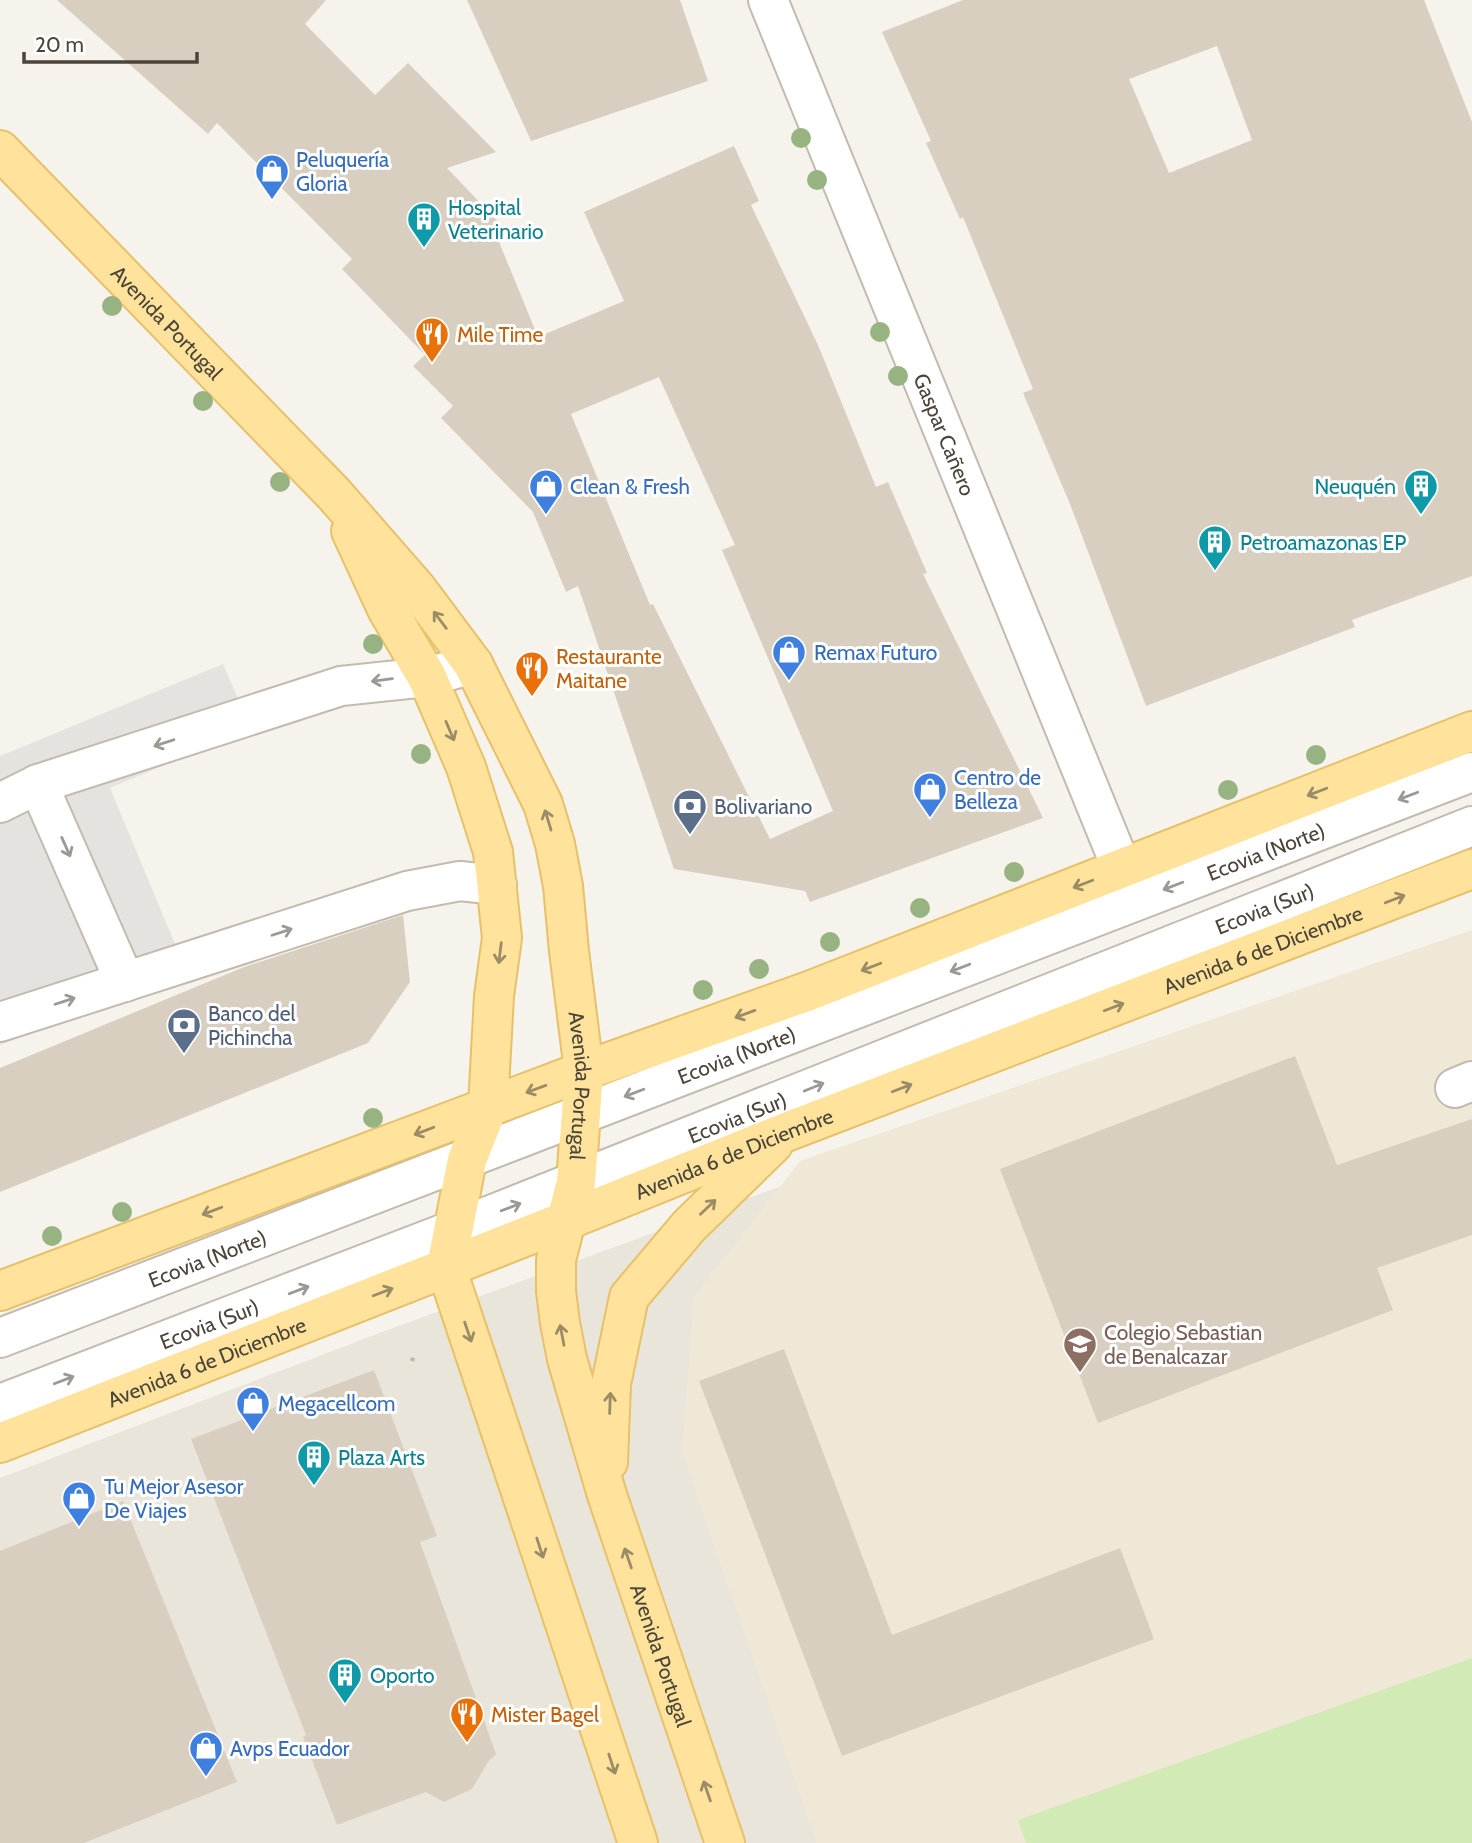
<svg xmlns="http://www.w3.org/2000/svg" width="1472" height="1843" font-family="Cabin,sans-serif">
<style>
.residential{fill:#eae5da}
.education{fill:#efe8d6}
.green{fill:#d2eab5}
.parking{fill:#e5e3e0}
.building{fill:#d8cfc1;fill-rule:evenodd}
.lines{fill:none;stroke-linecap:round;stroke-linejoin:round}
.minor-casing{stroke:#c2bbae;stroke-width:42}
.major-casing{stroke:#e6c16a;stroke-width:42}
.path{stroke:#c4b79f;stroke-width:4.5;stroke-dasharray:3.5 3.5;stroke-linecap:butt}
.minor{stroke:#fff;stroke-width:38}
.major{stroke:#ffe39c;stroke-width:38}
.tree{fill:#97b381}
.oneway{stroke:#9c8c66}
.oneway2{stroke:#9c9892}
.labels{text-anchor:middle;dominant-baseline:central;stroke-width:6;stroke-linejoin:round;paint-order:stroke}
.shop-label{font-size:21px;fill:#366cbe;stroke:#fff;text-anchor:start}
.culture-label{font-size:21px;fill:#0d838f;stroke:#fff;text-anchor:start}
.street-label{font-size:21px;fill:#4b4439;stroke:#fff}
.food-label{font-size:21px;fill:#c56008;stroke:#fff;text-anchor:start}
.service-label{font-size:21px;fill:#4e5e75;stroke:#fff;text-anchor:start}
.education-label{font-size:21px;fill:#785e54;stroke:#fff;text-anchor:start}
</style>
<rect width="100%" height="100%" fill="#f6f3ec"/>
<path class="residential" d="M1472 934V1843H0V1478L382 1332Z"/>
<path class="education" d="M1472 930V1843H817L682 1452 694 1297 800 1161Z"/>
<path class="green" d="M1472 1658V1843H1026L1018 1820Z"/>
<path class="parking" d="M223 664 251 729 110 788 185 968 0 1045V756Z"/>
<path class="building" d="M57 0H326L305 24 375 95 408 63 496 152 447 168 505 229 497 237 538 337 624 301 584 212 734 146 759 201 751 205 818 345 876 487 888 482 927 573 923 574 1043 818 810 902 805 891 674 869 578 586 566 592 533 512 441 418 453 406 413 366 425 355 342 269 352 259 217 123 208 134ZM659 377 735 545 722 550 833 811 770 839 653 604 650 605 571 414Z
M467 0H680L708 81 531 141Z
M963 0H1424L1472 122V576L1352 620 1355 627 1146 706 1070 504 1023 393 1033 389 963 217 960 219 926 143 931 141 882 32ZM1217 46 1252 140 1169 173 1129 79Z
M403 915 410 982 368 1043 0 1192V1068L244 967Z
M1295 1056 1337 1165 1472 1119V1235L1377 1268 1393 1310 1098 1423 1000 1169Z
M784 1349 892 1635 1120 1548 1154 1639 842 1756 699 1381Z
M374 1370 437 1536 420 1542 496 1754 488 1762 472 1789 444 1802 426 1792 337 1825 303 1737 306 1735 191 1439Z
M123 1501 237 1782 84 1843H0V1551Z"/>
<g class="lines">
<g class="minor-casing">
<g id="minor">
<path id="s1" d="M768 0 1122 869"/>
<path d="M38 784 125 982"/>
<path d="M0 803 38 784 341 686 427 677 473 664"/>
<path d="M0 1022 407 891 460 881 497 885"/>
<path d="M1455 1088 1472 1081"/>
<path id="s2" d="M0 1338 1472 772"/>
<path id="s3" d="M0 1404 453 1230 1472 826"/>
</g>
</g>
<g class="major-casing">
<g id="major">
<path id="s4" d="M0 150 334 494 417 589 473 664 543 804 555 844 563 886 569 951 584 1071 576 1182 556 1260V1291L560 1323 567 1359 607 1495 725 1843"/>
<path d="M351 531 387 609 427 677 466 767 493 852 502 938 494 996 488 1107 467 1160 446 1267 638 1843"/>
<path d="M0 1291 584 1071 809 991 1472 731"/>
<path id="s5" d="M0 1443 565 1221 786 1132 1472 869"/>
<path d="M608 1462 611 1384 629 1297 689 1226 773 1144"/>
</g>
</g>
<path class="path" d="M412 1361 414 1355"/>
<use href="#minor" class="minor"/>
<use href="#major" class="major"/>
</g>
<g class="tree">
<circle cx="801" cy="138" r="10"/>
<circle cx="817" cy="180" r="10"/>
<circle cx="112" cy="306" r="10"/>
<circle cx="880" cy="332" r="10"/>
<circle cx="898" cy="376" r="10"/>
<circle cx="203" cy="401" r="10"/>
<circle cx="280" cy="482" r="10"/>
<circle cx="373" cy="644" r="10"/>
<circle cx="421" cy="754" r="10"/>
<circle cx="1316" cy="755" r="10"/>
<circle cx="1228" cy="790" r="10"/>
<circle cx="1014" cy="872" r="10"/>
<circle cx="920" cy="908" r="10"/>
<circle cx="830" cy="942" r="10"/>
<circle cx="759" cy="969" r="10"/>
<circle cx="703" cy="990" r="10"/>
<circle cx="373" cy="1118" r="10"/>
<circle cx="122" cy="1212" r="10"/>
<circle cx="52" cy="1236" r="10"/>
</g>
<defs><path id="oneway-shaft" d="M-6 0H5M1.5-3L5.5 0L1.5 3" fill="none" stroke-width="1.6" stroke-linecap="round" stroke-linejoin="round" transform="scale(1.75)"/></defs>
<g class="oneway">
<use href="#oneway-shaft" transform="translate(440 620) rotate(-127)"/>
<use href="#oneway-shaft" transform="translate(450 731) rotate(67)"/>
<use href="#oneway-shaft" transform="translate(1317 792) rotate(159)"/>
<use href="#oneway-shaft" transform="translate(548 820) rotate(-107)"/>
<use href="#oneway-shaft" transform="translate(1083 884) rotate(159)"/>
<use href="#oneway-shaft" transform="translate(1395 899) rotate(-21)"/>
<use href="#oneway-shaft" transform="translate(500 953) rotate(97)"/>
<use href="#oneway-shaft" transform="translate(871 967) rotate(159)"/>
<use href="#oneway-shaft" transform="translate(1114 1007) rotate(-21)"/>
<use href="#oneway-shaft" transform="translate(745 1014) rotate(160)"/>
<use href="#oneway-shaft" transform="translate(902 1088) rotate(-21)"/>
<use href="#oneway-shaft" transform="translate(536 1089) rotate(160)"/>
<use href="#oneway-shaft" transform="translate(424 1131) rotate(159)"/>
<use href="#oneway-shaft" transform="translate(708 1207) rotate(-44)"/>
<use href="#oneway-shaft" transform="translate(212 1211) rotate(159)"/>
<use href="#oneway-shaft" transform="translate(383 1292) rotate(-21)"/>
<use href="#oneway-shaft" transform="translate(468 1332) rotate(71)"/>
<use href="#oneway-shaft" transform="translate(562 1335) rotate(-101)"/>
<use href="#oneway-shaft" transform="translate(610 1403) rotate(-88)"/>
<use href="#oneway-shaft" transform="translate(540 1548) rotate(72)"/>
<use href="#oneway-shaft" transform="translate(628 1558) rotate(-109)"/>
<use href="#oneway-shaft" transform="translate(612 1764) rotate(72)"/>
<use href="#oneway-shaft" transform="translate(707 1791) rotate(-109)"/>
</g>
<g class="oneway2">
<use href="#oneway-shaft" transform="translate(382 680) rotate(173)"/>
<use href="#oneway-shaft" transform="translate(164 743) rotate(162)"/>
<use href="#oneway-shaft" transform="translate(1408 796) rotate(159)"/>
<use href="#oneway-shaft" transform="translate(66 847) rotate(66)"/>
<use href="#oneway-shaft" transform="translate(1173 886) rotate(159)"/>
<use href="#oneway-shaft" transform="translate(282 932) rotate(-18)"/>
<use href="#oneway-shaft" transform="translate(960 968) rotate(159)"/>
<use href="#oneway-shaft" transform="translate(65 1001) rotate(-18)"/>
<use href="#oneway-shaft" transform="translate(814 1087) rotate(-22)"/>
<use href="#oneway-shaft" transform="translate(634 1093) rotate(159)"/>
<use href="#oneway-shaft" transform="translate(511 1207) rotate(-21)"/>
<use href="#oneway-shaft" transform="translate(299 1290) rotate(-21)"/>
<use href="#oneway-shaft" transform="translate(64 1380) rotate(-21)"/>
</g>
<defs>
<g id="shop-pin" transform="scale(1.75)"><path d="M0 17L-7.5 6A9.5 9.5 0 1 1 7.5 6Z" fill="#3f7fe0" stroke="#fff"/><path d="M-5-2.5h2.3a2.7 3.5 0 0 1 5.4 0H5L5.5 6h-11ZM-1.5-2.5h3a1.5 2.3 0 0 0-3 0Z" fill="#fff"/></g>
<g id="building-pin" transform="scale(1.75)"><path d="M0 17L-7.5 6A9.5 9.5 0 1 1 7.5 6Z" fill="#0f9aa8" stroke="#fff"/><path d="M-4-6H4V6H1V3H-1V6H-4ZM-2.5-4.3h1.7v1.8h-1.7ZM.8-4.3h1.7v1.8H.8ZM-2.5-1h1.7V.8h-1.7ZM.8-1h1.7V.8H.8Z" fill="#fff"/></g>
<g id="restaurant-pin" transform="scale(1.75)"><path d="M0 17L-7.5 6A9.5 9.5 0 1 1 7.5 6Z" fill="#e8710a" stroke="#fff"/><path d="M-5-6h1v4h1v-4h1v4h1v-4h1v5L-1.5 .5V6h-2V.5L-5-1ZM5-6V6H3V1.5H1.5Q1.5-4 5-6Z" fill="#fff"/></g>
<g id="bank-pin" transform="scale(1.75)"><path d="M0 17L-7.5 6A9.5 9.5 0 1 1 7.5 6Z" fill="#5c6f8a" stroke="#fff"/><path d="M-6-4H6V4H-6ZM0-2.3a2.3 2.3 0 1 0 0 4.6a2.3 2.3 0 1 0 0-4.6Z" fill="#fff"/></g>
<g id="university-pin" transform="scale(1.75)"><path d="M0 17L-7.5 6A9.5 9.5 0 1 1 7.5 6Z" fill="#8d6e63" stroke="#fff"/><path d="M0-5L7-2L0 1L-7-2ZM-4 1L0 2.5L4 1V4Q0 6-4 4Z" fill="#fff"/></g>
</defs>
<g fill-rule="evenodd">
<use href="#shop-pin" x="272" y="171"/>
<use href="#building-pin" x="424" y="219"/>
<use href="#restaurant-pin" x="432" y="334"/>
<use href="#shop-pin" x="546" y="486"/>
<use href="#building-pin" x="1421" y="486"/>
<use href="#building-pin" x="1215" y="542"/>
<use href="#shop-pin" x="789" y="652"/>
<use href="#restaurant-pin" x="532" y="668"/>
<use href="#shop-pin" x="930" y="789"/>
<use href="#bank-pin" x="690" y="806"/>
<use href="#bank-pin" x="184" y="1025"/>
<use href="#university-pin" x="1080" y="1344"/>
<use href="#shop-pin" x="253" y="1403"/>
<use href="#building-pin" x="314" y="1457"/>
<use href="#shop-pin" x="79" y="1498"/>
<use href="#building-pin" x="345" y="1675"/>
<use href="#restaurant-pin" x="467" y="1714"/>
<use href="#shop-pin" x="206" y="1748"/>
</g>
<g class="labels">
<g class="shop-label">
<text x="296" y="159">Peluquería<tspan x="296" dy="24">Gloria</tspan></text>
<text x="570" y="486">Clean &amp; Fresh</text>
<text x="814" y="652">Remax Futuro</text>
<text x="954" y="777">Centro de<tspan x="954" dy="24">Belleza</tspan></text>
<text x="278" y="1403">Megacellcom</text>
<text x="104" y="1486">Tu Mejor Asesor<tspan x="104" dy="24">De Viajes</tspan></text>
<text x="230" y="1748">Avps Ecuador</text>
</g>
<g class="culture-label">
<text x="448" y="207">Hospital<tspan x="448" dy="24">Veterinario</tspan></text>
<text x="1396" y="486" text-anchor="end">Neuquén</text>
<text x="1240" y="542">Petroamazonas EP</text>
<text x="338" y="1457">Plaza Arts</text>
<text x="370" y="1675">Oporto</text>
</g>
<g class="street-label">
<text stroke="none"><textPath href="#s4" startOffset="240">Avenida Portugal</textPath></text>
<text stroke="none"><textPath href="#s1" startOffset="469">Gaspar Cañero</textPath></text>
<text stroke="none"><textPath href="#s2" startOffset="1356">Ecovia (Norte)</textPath></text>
<text stroke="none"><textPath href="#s3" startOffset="1358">Ecovia (Sur)</textPath></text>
<text stroke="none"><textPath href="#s5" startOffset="1356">Avenida 6 de Diciembre</textPath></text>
<text stroke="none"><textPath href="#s2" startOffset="789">Ecovia (Norte)</textPath></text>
<text stroke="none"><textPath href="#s4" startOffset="1141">Avenida Portugal</textPath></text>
<text stroke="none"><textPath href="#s3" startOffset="791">Ecovia (Sur)</textPath></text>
<text stroke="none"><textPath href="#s5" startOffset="789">Avenida 6 de Diciembre</textPath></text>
<text stroke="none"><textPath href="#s2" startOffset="222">Ecovia (Norte)</textPath></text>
<text stroke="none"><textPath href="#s3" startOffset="224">Ecovia (Sur)</textPath></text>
<text stroke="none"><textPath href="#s5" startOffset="222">Avenida 6 de Diciembre</textPath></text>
<text stroke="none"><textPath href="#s4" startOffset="1729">Avenida Portugal</textPath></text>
</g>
<g class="food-label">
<text x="457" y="334">Mile Time</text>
<text x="556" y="656">Restaurante<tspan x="556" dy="24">Maitane</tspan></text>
<text x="491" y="1714">Mister Bagel</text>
</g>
<g class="service-label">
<text x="714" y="806">Bolivariano</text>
<text x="208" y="1013">Banco del<tspan x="208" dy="24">Pichincha</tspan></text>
</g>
<g class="education-label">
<text x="1104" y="1332">Colegio Sebastian<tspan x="1104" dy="24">de Benalcazar</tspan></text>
</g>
</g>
<path d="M24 52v10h173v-10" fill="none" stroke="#4b4439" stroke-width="3.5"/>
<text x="35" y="52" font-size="21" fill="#4b4439" stroke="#ffffff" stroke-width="5" paint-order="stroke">20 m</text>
</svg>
